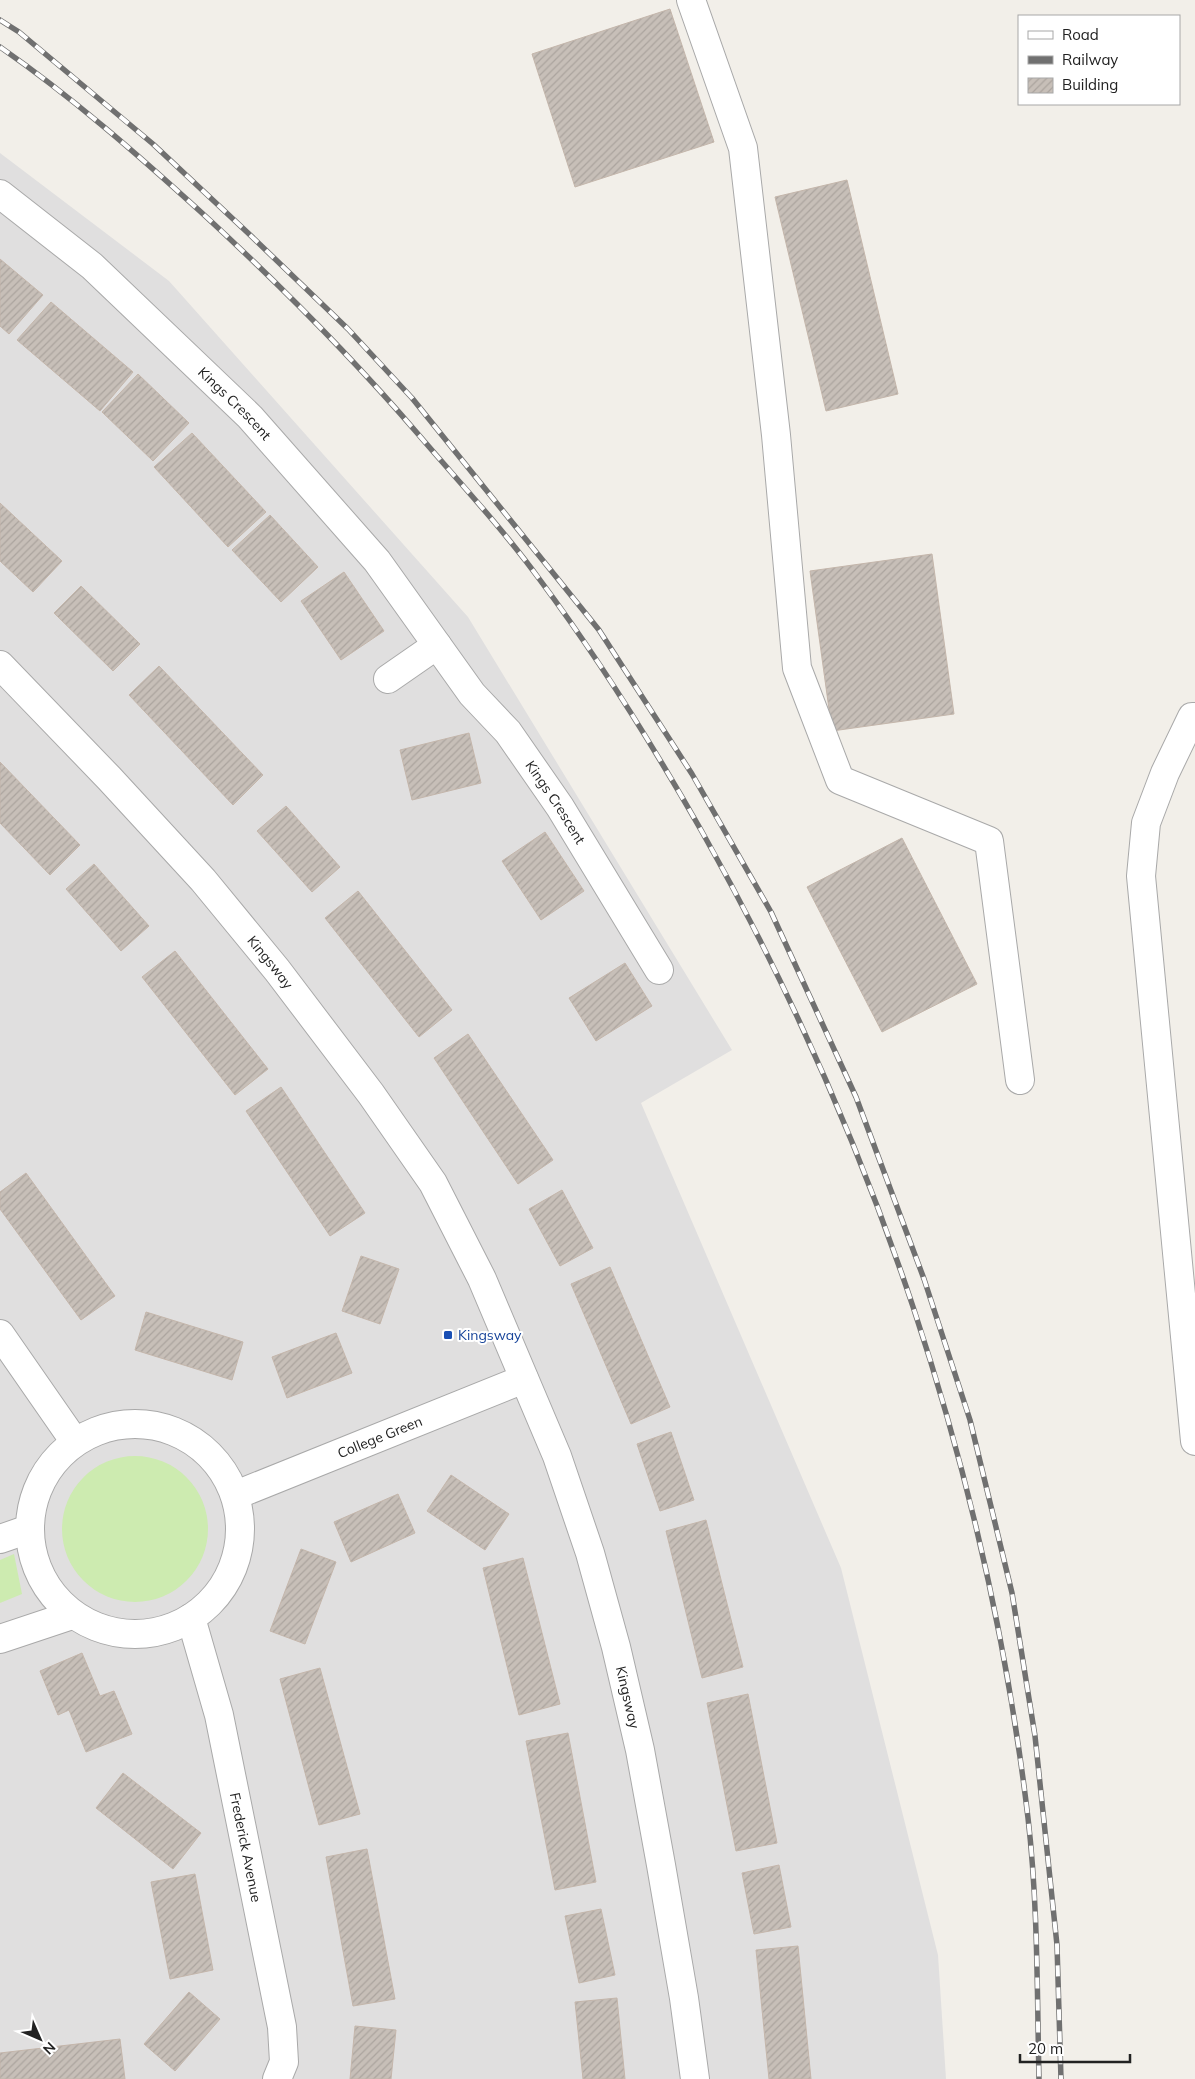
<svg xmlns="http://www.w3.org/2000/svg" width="1195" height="2079" font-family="Mulish,sans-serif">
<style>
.residential{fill:#e0dfdf}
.grass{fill:#cdebb0}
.building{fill:url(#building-hatch);stroke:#c4b6ab}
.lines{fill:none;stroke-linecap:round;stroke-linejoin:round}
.minor-casing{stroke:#a9a9a9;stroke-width:30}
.minor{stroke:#fff;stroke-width:28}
.rail-casing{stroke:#707070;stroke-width:5.5}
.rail{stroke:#fff;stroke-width:4;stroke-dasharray:11;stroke-linecap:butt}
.transit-dot{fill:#1a4fb4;stroke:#fff;stroke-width:2}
.labels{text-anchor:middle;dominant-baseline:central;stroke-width:4;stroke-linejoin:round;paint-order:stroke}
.street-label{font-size:14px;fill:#222;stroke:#fff}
.transit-label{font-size:14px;fill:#164399;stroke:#fff;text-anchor:start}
</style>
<defs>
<pattern id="building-hatch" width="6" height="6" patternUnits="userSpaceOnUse" patternTransform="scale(1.25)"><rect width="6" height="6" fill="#c7bfb8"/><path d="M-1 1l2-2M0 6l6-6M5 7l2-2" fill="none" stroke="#aba49e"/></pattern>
</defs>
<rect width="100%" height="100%" fill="#f2efe9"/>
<path class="residential" d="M0 153 169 281 468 617 732 1050 641 1103 841 1568 938 1955 946 2079H0Z"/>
<path class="grass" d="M62 1529a73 73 0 1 1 146 0a73 73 0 1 1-146 0Z
M14 1554 22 1594 0 1603V1560Z"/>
<path class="building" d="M670 9 714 142 575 187 532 54Z
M847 180 898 394 826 411 775 197Z
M0 259 43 295 9 334 0 326Z
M51 302 133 372 100 411 17 340Z
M138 374 189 423 153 461 102 412Z
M192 433 266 512 228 547 154 467Z
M0 503 62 561 33 592 0 561Z
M270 515 318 567 281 602 232 550Z
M932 554 954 714 832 731 810 571Z
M344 572 384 631 341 660 301 601Z
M81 586 140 644 113 671 54 613Z
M159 666 263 775 233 805 129 695Z
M469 733 481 783 412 800 400 750Z
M0 762 80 845 50 875 0 823Z
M286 806 340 867 312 892 257 831Z
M545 832 584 891 541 920 502 861Z
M902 838 977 984 882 1032 807 887Z
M94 864 149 926 121 951 66 889Z
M358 891 452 1010 419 1037 325 918Z
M175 951 268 1069 235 1095 142 977Z
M625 963 652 1006 596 1041 569 998Z
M468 1034 553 1160 518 1184 434 1058Z
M281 1087 365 1213 330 1236 246 1111Z
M26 1173 115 1296 81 1320 0 1209V1192Z
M562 1190 593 1248 560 1266 529 1209Z
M361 1256 399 1269 380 1324 342 1311Z
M610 1267 670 1407 631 1424 571 1284Z
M146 1312 243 1342 232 1380 135 1350Z
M336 1333 352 1373 287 1398 272 1357Z
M671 1432 694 1500 660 1511 637 1444Z
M451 1475 509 1514 485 1550 427 1511Z
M398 1494 415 1533 351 1562 334 1522Z
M706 1520 743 1667 702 1678 666 1531Z
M301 1549 336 1562 305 1644 270 1631Z
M523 1558 560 1704 519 1715 483 1568Z
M82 1653 100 1696 114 1691 132 1734 86 1752 69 1710 58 1715 40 1671Z
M320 1668 360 1814 319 1825 280 1679Z
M748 1694 777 1843 736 1851 707 1703Z
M568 1733 596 1882 555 1890 526 1741Z
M123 1773 201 1833 173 1869 96 1808Z
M367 1849 395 1999 353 2006 326 1857Z
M779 1865 791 1927 754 1934 742 1873Z
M195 1874 213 1970 170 1979 151 1882Z
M601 1909 615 1975 579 1983 565 1916Z
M798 1946 811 2079H769L756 1950Z
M189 1992 220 2019 175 2071 144 2044Z
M617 1998 625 2079H583L575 2002Z
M355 2026 396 2030 391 2079H350Z
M120 2039 125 2079H0V2053Z"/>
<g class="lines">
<g class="minor-casing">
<g id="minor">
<path d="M691 0 743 148 776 435 797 668 840 780 989 841 1020 1080"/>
<path id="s1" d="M0 194 92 266 250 417 377 561 472 694 508 732 560 807 659 970"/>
<path id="s2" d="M0 665 109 778 203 880 277 970 371 1094 433 1183 482 1279 557 1456 590 1553 616 1647 640 1750 661 1865 684 1998 695 2079"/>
<path d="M388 679 437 645"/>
<path d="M1195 717H1192L1165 773 1146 823 1141 876 1195 1441"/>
<path d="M0 1334 75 1442"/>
<circle cx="135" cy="1529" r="105"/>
<path id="s3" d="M236 1495 524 1379"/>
<path d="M0 1539 29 1529"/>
<path id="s4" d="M191 1618 219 1715 282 2027 284 2062 277 2079"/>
<path d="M0 1639 72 1615"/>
</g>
</g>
<use href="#minor" class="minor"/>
<g class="rail-casing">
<path id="rail" d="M0 20 19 32 153 144 248 233 348 329 412 398 599 630 692 774 771 912 856 1097 924 1279 970 1420 1012 1593 1035 1736 1057 1945 1061 2079
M0 47C72 97 137 154 202 213 278 283 351 356 418 434 459 482 503 529 540 580 599 659 652 744 701 830 872 1133 987 1471 1028 1818 1038 1904 1037 1992 1039 2079"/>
</g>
<use href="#rail" class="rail"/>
</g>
<rect class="transit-dot" x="443" y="1330" width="10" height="10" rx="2.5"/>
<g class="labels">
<g class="street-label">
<text stroke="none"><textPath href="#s1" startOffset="315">Kings Crescent</textPath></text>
<text stroke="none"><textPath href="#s1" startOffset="828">Kings Crescent</textPath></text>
<text stroke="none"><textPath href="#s2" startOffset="402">Kingsway</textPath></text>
<text stroke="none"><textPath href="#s3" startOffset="155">College Green</textPath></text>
<text stroke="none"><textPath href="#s2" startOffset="1228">Kingsway</textPath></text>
<text stroke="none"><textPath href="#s4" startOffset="236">Frederick Avenue</textPath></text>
</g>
<g class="transit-label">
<text x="458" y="1335">Kingsway</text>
</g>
</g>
<rect x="1018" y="15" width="162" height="90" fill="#ffffff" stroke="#a7a7a7"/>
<rect x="1028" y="31" width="25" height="8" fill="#ffffff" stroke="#a7a7a7"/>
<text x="1062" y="40" font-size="15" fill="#222222">Road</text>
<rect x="1028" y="56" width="25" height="8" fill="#707070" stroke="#a7a7a7"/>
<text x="1062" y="65" font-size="15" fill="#222222">Railway</text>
<rect x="1028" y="78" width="25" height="15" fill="url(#building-hatch)" stroke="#a7a7a7"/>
<text x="1062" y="90" font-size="15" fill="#222222">Building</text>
<g transform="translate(40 2039) rotate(135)" stroke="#ffffff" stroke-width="4" paint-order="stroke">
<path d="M0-4L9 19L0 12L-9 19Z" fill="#222222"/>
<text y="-8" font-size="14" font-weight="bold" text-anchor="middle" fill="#222222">N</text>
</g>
<path d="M1020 2054v8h110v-8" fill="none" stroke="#222222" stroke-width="2.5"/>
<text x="1028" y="2054" font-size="15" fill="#222222" stroke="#ffffff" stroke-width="4" paint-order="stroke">20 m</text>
</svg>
